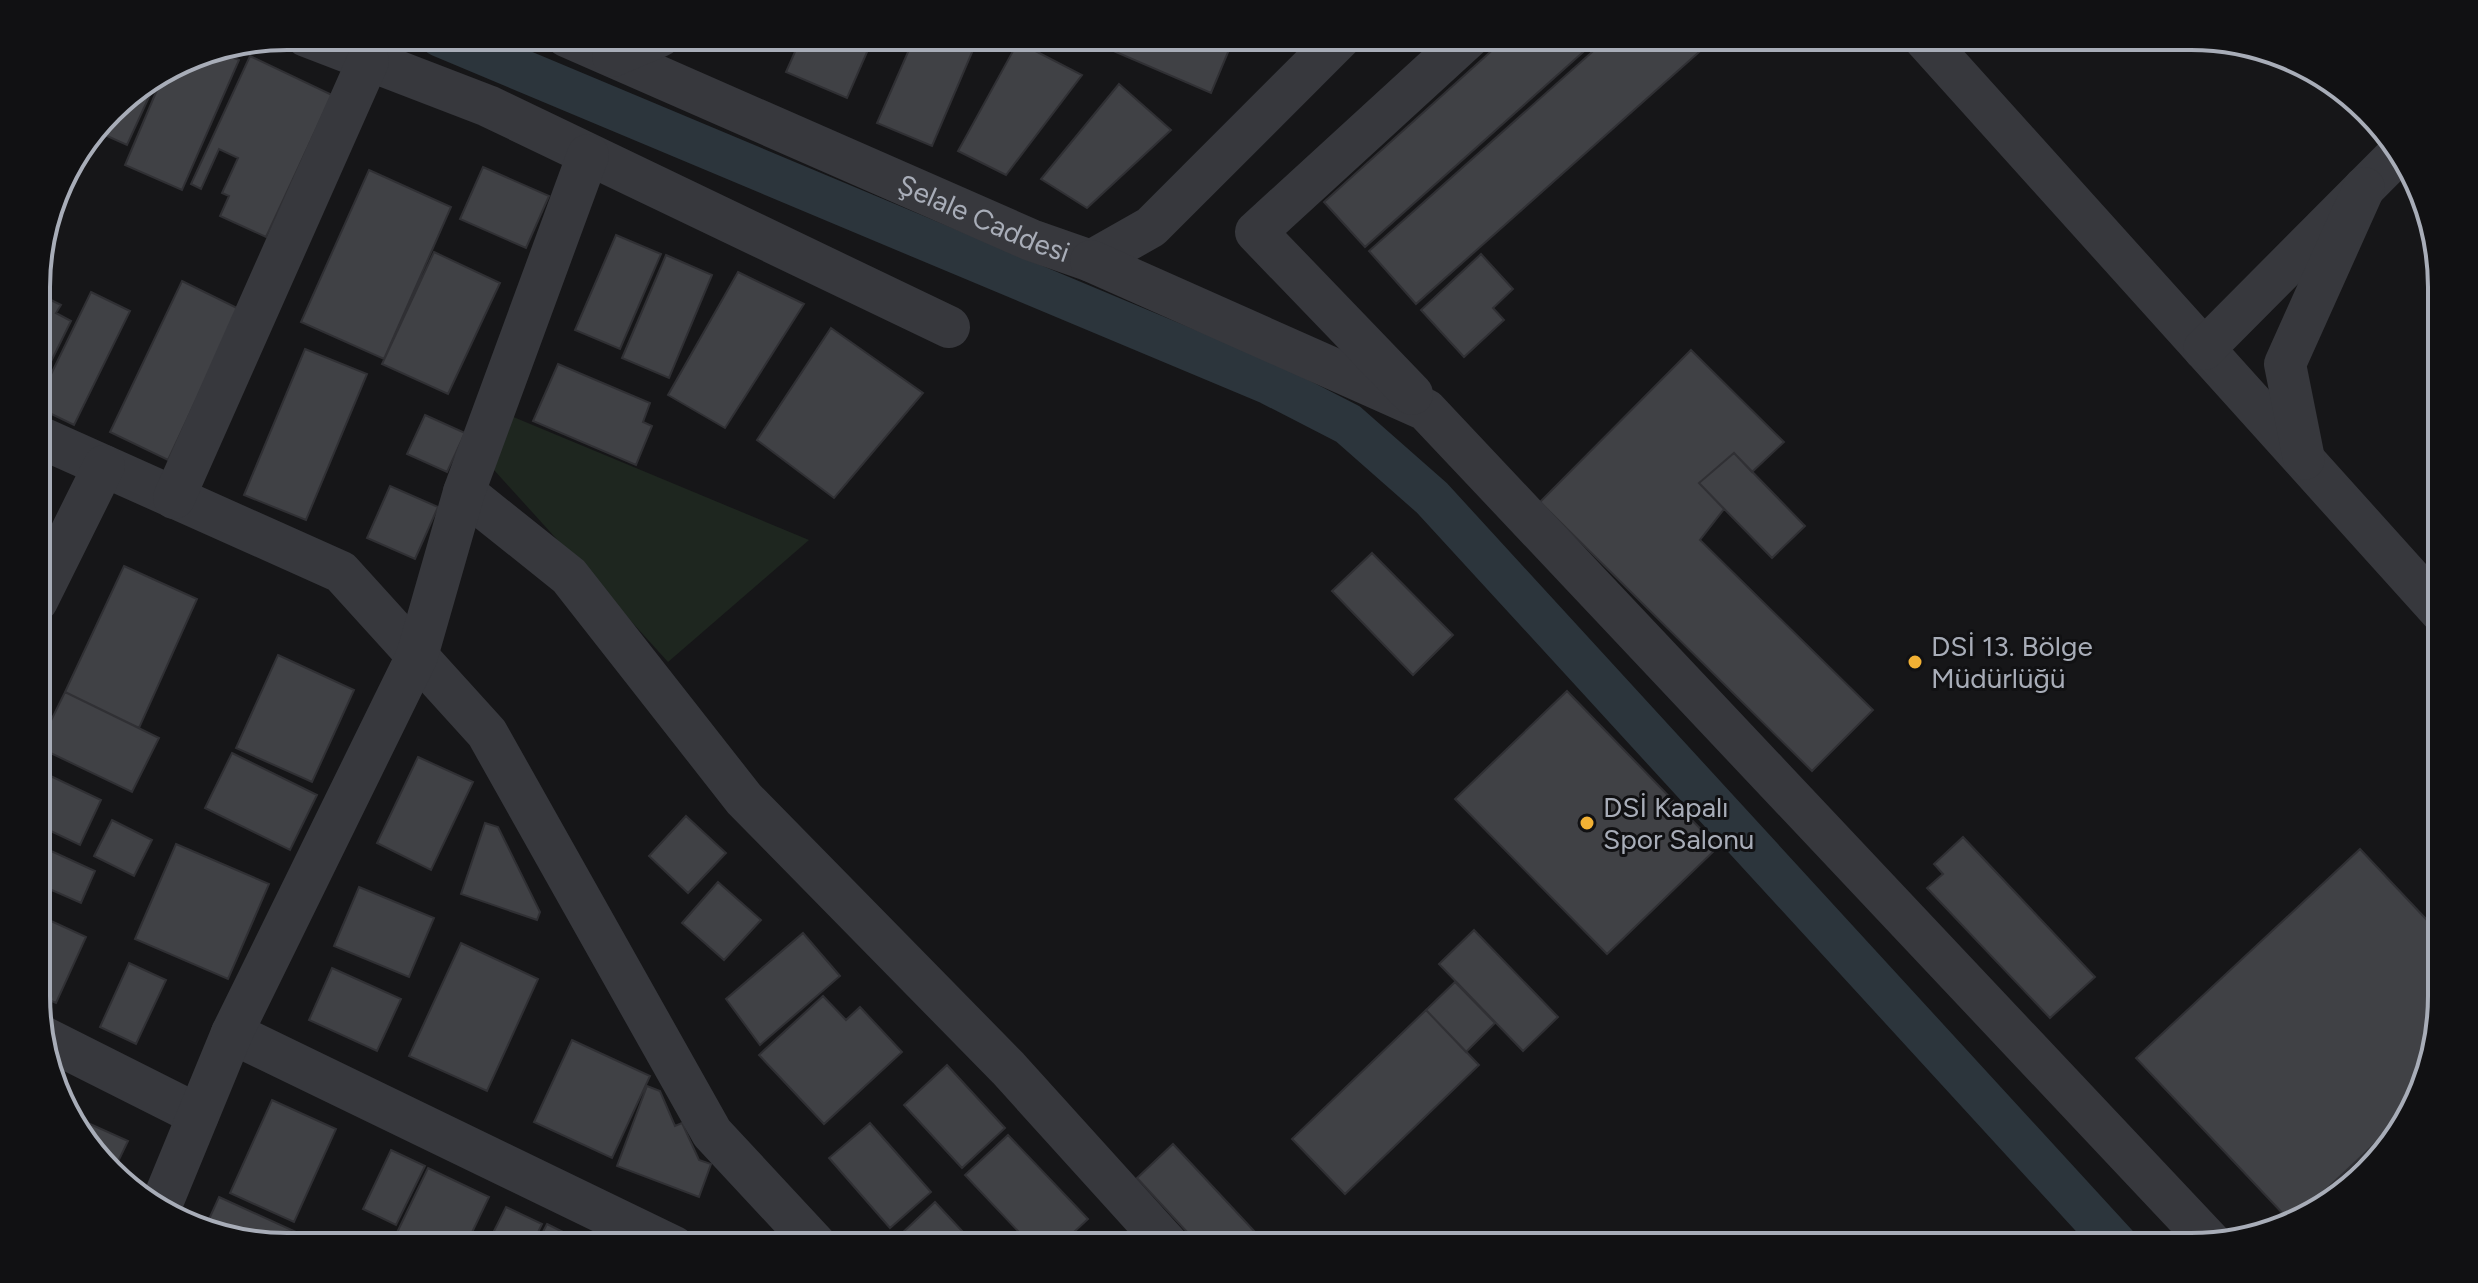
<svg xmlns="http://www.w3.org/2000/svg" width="2478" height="1283" font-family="Figtree,sans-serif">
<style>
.green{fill:#1e261f}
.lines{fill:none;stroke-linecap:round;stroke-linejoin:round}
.canal{stroke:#2c353c;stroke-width:42}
.building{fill:#404145;stroke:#303034;stroke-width:2}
.minor{stroke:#37383d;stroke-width:42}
.poi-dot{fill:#f2b134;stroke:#111113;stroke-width:3}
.labels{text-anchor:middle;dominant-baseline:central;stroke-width:6;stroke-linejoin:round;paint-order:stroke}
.street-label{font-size:28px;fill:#a8adb8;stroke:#111113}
.poi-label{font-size:28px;fill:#a8adb8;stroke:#111113;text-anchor:start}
.rim{fill:none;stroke:#a8adb8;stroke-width:4}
</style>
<rect width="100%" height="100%" fill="#161618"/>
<path class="green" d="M511 416 809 540 668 662 494 470Z"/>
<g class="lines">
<path class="canal" d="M440 36 1270 384 1348 424 1432 498 2119 1247"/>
</g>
<path class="building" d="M802 36H874L847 98 786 72Z
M915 36H979L932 146 877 123Z
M1090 36H1209L1231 45 1211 93 1088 40Z
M1508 36H1601L1365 247 1324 202Z
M1610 36H1717L1416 304 1369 251Z
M1018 42 1082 75 1006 175 958 151Z
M216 50 239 60 182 190 125 165 165 71 191 55Z
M250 56 332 95 266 237 220 216 229 196 222 193 238 158 219 149 201 189 191 184Z
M159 75 127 145 96 131 121 98Z
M1119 84 1171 130 1087 208 1041 179Z
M483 167 549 196 526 248 460 219Z
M369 170 451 207 384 359 301 322Z
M616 235 661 254 620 349 575 330Z
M434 252 500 283 448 394 382 364Z
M1481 254 1513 289 1493 308 1504 320 1464 357 1421 310Z
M666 255 712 275 669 378 622 358Z
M738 272 804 304 725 428 668 395Z
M182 281 239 309 168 460 110 432Z
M91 292 130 311 74 425 37 407V403Z
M37 293 61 305 56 313 71 321 37 390Z
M831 328 923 393 834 498 757 440Z
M305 349 367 374 306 520 244 495Z
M1691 350 1784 442 1752 472 1734 453 1699 483 1724 509 1700 540 1873 710 1812 771 1540 502Z
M558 364 650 403 643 422 652 426 636 465 533 421Z
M425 415 465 433 447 472 407 454Z
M1734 453 1805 526 1772 558 1699 483Z
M390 486 438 507 415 559 367 538Z
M1372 553 1453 635 1413 675 1332 591Z
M124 566 197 599 139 728 65 692Z
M278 655 354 690 312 782 236 748Z
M1567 691 1718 847 1607 954 1455 799Z
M65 692 159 738 132 792 38 747Z
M232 753 317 795 290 850 205 808Z
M418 757 473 782 431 870 377 843Z
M38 770 101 800 80 845 38 825Z
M686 816 726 853 688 893 649 856Z
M112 820 152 840 134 876 94 856Z
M485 823 498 827 540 912 537 920 461 894Z
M1963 837 2095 977 2050 1018 1927 888 1943 874 1934 864Z
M176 844 269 884 228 979 135 939Z
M38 845 95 871 81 903 38 884Z
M2360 849 2442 936V997L2417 1104 2298 1216 2288 1219 2136 1058Z
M718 882 761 920 724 960 682 923Z
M359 887 434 918 409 977 334 946Z
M38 915 86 937 56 1003 38 995Z
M1474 930 1558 1017 1523 1051 1439 964Z
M803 933 840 976 760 1045 726 999Z
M461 943 538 979 487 1091 409 1056Z
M129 963 166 980 136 1044 100 1027Z
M332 968 401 999 377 1051 309 1020Z
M1455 982 1495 1023 1466 1052 1426 1010Z
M823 996 846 1020 860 1007 902 1052 824 1124 759 1055Z
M1426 1010 1479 1065 1345 1194 1292 1139Z
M572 1040 650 1076 612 1158 534 1122Z
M947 1065 1005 1128 962 1168 904 1105Z
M647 1086 660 1091 675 1126 682 1123 699 1160 711 1164 699 1197 617 1166Z
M272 1100 336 1129 294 1222 230 1193Z
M70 1115 128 1141 115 1168 78 1136Z
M870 1123 931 1192 890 1228 829 1158Z
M1008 1135 1088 1219 1058 1247H1033L965 1175Z
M1173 1144 1269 1247H1201L1137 1178Z
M391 1150 425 1166 396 1225 363 1209Z
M428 1168 489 1197 465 1247H390Z
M219 1197 296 1232 289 1247 205 1228Z
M935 1202 977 1247H909L899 1236Z
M506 1207 542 1224 531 1247H486Z
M547 1224 593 1247H535Z
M315 1235 340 1247H310Z"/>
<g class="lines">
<g class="minor">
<path d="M306 36 488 106 949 327"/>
<path id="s1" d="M566 36 1031 240 1091 261 1151 227 1342 36"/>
<path d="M1922 36 2441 612"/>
<path d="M613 56 660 36"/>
<path d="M1091 261 1426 410 2213 1245"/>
<path d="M2204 349 2401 151"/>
<path d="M1412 394 1256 232 1470 36"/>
<path d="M37 436 341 572 487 733 712 1133 818 1247"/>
<path d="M2304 459 2285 364 2364 188"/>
<path d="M464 492 569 576 744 799 1008 1068 1170 1247"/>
<path d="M174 498 368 61"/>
<path d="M37 601 104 466"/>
<path d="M232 1033 674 1247"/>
<path d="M41 1036 198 1115"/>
<path d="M160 1208 232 1033 417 656 464 492 588 155"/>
</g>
</g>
<g class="poi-dot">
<circle cx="1915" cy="662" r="8"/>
<circle cx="1587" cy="823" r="8"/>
</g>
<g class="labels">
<g class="street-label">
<text stroke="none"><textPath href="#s1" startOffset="456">Şelale Caddesi</textPath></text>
</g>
<g class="poi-label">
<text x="1931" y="646">DSİ 13. Bölge<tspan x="1931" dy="32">Müdürlüğü</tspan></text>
<text x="1603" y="807">DSİ Kapalı<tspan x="1603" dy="32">Spor Salonu</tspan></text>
</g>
</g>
<path d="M0 0H2478V1283H0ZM287 50H2191A237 237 0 0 1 2428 287V996A237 237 0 0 1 2191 1233H287A237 237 0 0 1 50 996V287A237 237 0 0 1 287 50Z" fill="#111113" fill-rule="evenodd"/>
<path class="rim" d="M287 50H2191A237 237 0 0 1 2428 287V996A237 237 0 0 1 2191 1233H287A237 237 0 0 1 50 996V287A237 237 0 0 1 287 50Z"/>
</svg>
